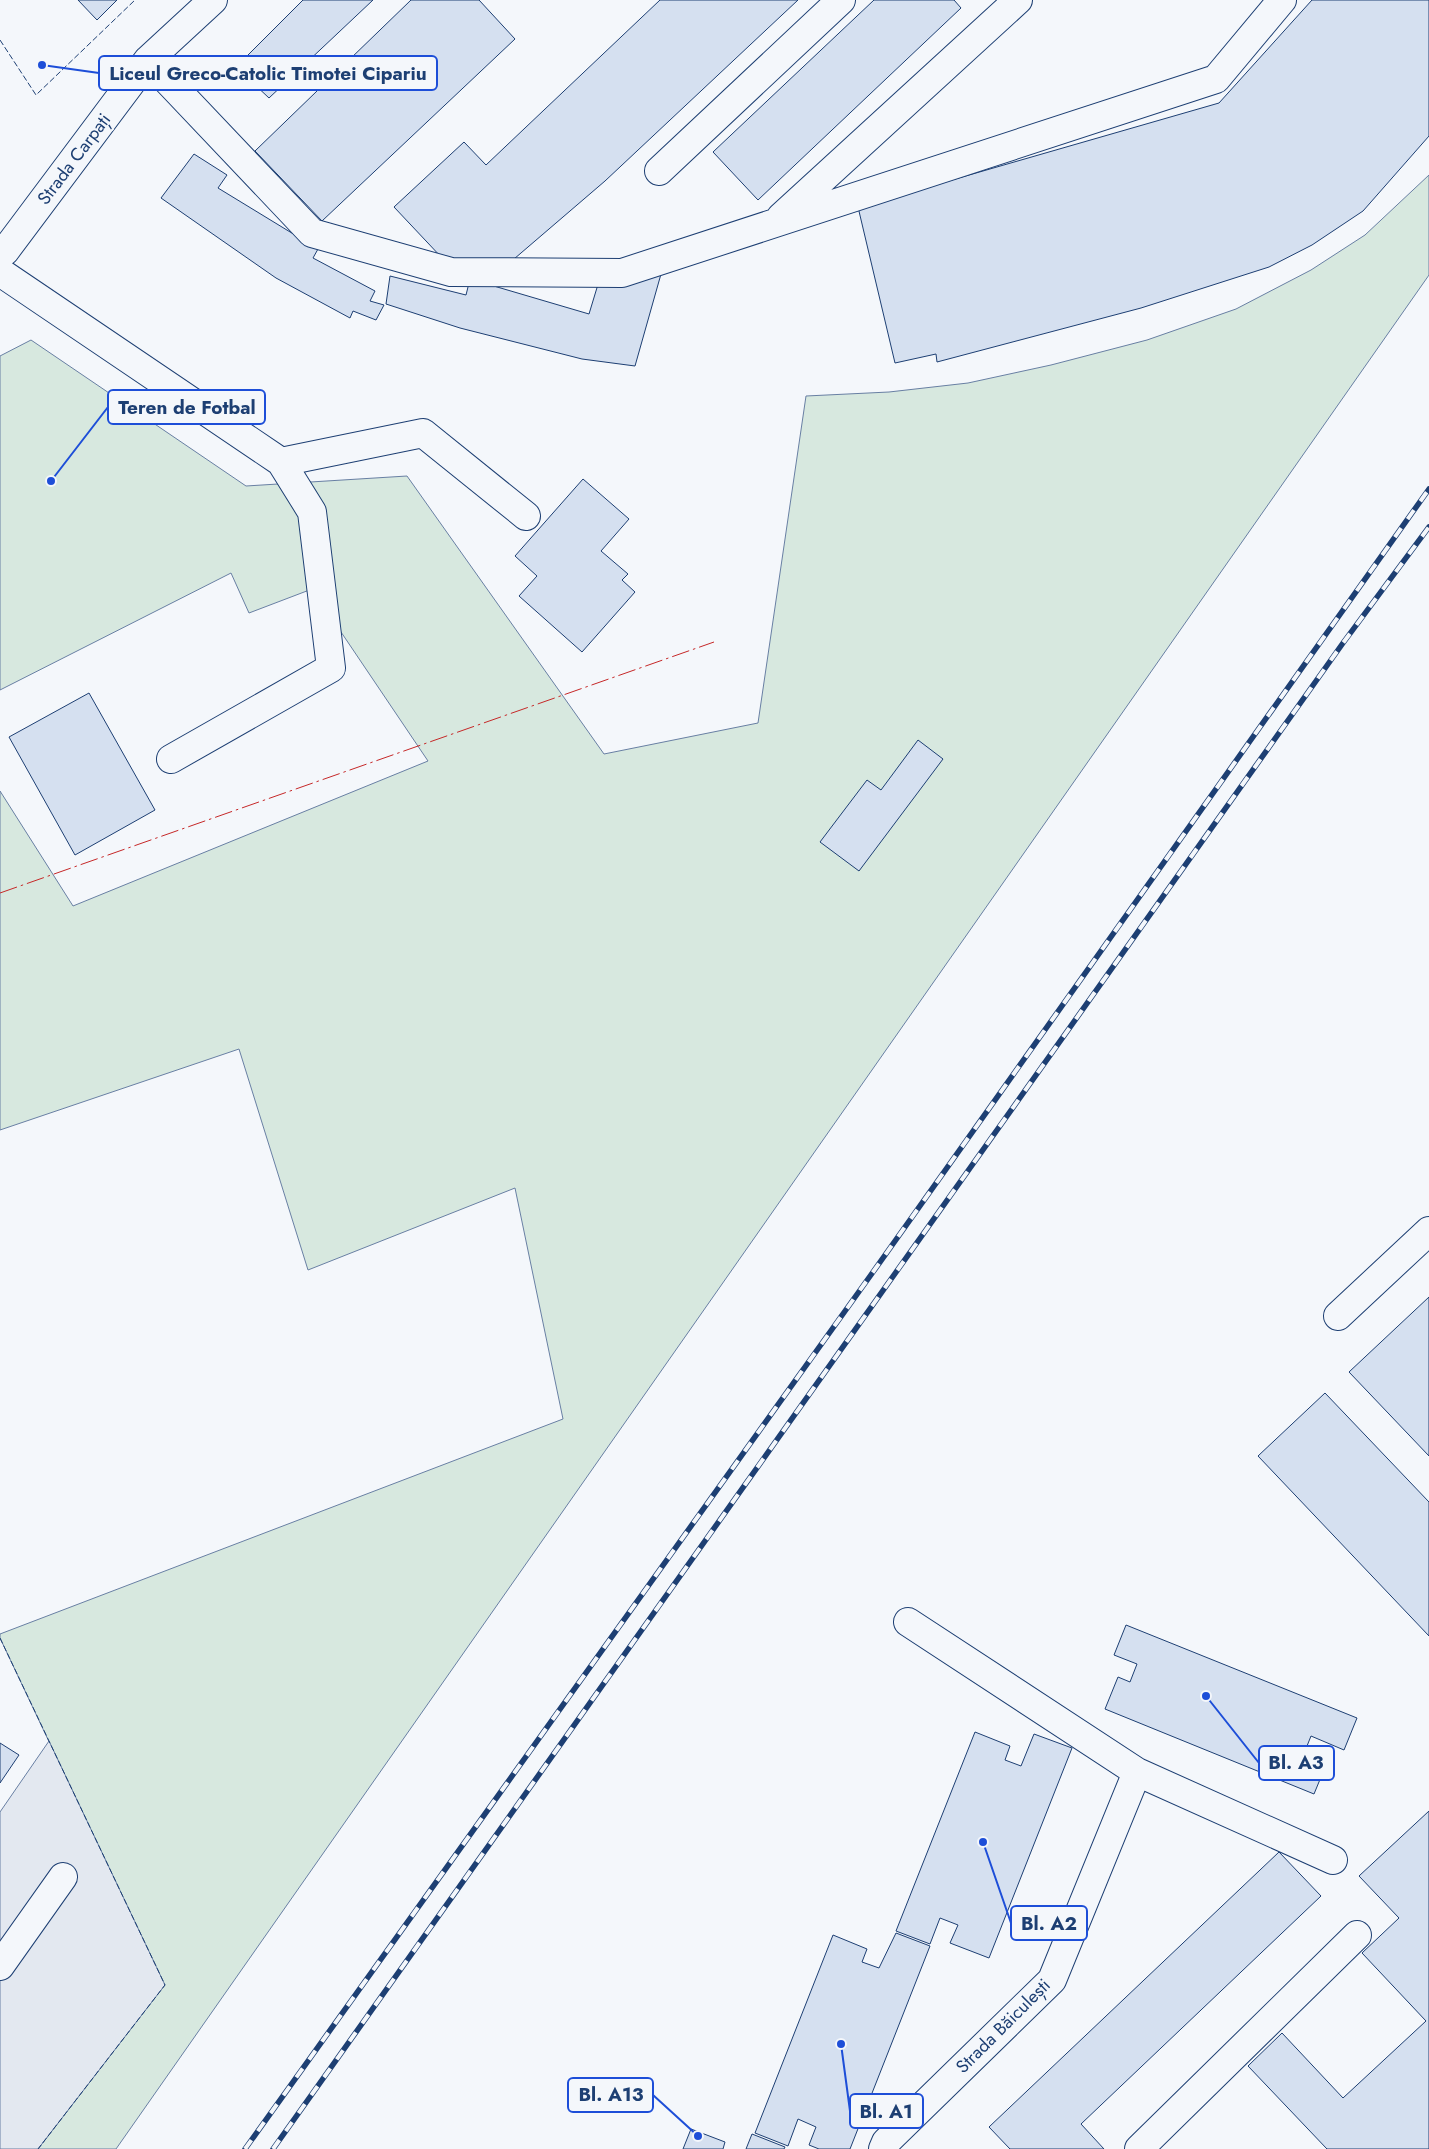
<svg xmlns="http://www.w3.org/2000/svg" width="1429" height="2149" font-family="Jost,sans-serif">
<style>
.green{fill:#d7e8df;stroke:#687fa3}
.parking{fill:#e3e8f0;stroke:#687fa3}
.building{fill:#d5e0f0;stroke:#1d3f73}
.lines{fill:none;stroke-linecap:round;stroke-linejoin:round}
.minor-casing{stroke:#1d3f73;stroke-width:30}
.minor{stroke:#f4f7fb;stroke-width:28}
.rail-casing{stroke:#1d3f73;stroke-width:5.5}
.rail{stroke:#f4f7fb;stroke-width:4;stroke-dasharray:11;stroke-linecap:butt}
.fence{stroke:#1d3f73;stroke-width:1;stroke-dasharray:6 2.5;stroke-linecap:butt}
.power{stroke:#c62828;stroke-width:1;stroke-dasharray:18 4 2.5 4;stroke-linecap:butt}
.labels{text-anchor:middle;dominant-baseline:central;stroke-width:4;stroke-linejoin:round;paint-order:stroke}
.street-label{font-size:18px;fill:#1d3f73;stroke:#f4f7fb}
.leader{fill:none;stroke:#1d4ed8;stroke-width:2}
.callout-dot{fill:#1d4ed8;stroke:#f4f7fb;stroke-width:2}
.callout{fill:#f4f7fb;stroke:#1d4ed8;stroke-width:2}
.callout-label{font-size:19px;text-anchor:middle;font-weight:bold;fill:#1d3f73}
</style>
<rect width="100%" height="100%" fill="#f4f7fb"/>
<path class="green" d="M1429 175V275L116 2149H38L164 1985 0 1638V1634L563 1419 515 1188 308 1270 239 1049 0 1130V791L73 906 428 761 312 589 249 613 231 573 0 690V356L31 340 246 486 407 476 604 754 758 723 806 396 889 392 968 383 1051 365 1147 340 1236 309 1311 270 1365 235Z"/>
<path class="parking" d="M49 1741 165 1985 38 2149H0V1812Z"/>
<path class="building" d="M78 0H117L97 20Z
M303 0H373L269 98 236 67Z
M411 0H479L515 39 322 221 255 151Z
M660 0H798L605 181 514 259H443L394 207 464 142 486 165Z
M874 0H954L961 8 758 200 713 152Z
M1312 0H1429V136L1363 211 1312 245 1269 267 1141 308 937 362 936 354 895 363 858 207 1219 103Z
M194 154 227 175 218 188 318 249 313 258 375 291 370 301 384 305 376 320 353 311 350 318 276 278 161 198Z
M661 274 635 366 582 359 460 328 386 304 390 276 466 295 470 279 589 314 599 281Z
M583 479 629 519 601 551 628 574 622 580 635 592 582 652 519 596 537 576 515 556Z
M89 693 155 810 75 855 9 737Z
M918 740 943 759 859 871 820 842 867 780 881 790Z
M1429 1297V1456L1349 1372Z
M1325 1393 1429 1502V1636L1258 1456Z
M1126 1625 1357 1718 1344 1750 1311 1736 1305 1751 1328 1760 1314 1794 1105 1709 1118 1677 1130 1682 1137 1664 1114 1655Z
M975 1732 1010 1746 1005 1760 1021 1766 1034 1734 1072 1748 989 1958 950 1943 958 1925 940 1918 930 1944 896 1931Z
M0 1743 19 1755 0 1783Z
M1429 1811V2149H1327L1248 2066 1282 2033 1343 2098 1426 2021 1362 1953 1399 1918 1359 1876Z
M1279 1852 1321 1896 1081 2124 1104 2149H1010L989 2127Z
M896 1933 930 1946 850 2149H819L809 2145 816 2127 798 2119 788 2146 755 2133 833 1935 867 1949 862 1962 879 1968Z
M691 2129 725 2142 723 2149H683Z
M752 2134 785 2147 784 2149H746Z"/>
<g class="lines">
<g class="minor-casing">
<path id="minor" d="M148 60 312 233 451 272 622 273 1216 79 1282 0
M659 171 841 0
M781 217 1018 0
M0 255 5 251 148 60 213 0
M0 272 281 462 312 512 331 668 171 759
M281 462 423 433 526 516
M1338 1316 1429 1231
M908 1622 1137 1772 1333 1860
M0 1966 63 1877
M883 2149 886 2142 1052 1980 1137 1772
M1139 2149 1357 1935"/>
</g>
<use href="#minor" class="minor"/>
<g class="rail-casing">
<path id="rail" d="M245 2149 873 1272 1429 489
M273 2149 1343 643 1429 527"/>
</g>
<use href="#rail" class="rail"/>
<path class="fence" d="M0 40 36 95 135 0
M0 1638 165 1985 38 2149"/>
<path class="power" d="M0 893 714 642"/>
</g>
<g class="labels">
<g class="street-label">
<text transform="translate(74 159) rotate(-53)">Strada Carpați</text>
<text transform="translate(1003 2026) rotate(-45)">Strada Băiculești</text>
</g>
</g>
<path class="leader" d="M42 65L99 73M51 481L108 407M1206 1696L1259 1763M983 1842L1011 1923M698 2136L653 2095M841 2044L850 2111"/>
<g class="callout-dot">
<circle cx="42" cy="65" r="5"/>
<circle cx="51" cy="481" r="5"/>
<circle cx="1206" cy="1696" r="5"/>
<circle cx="983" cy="1842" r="5"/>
<circle cx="698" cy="2136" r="5"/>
<circle cx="841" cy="2044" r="5"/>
</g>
<g class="callout">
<rect x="99" y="56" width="338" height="34" rx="5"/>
<rect x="108" y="390" width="157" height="34" rx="5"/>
<rect x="1259" y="1746" width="75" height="34" rx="5"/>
<rect x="1011" y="1906" width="76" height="34" rx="5"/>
<rect x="568" y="2078" width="85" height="34" rx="5"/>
<rect x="850" y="2094" width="73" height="34" rx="5"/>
</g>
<g class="callout-label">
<text x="268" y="80">Liceul Greco-Catolic Timotei Cipariu</text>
<text x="187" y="414">Teren de Fotbal</text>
<text x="1296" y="1769">Bl. A3</text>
<text x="1049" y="1930">Bl. A2</text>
<text x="611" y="2101">Bl. A13</text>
<text x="886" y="2118">Bl. A1</text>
</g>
</svg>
